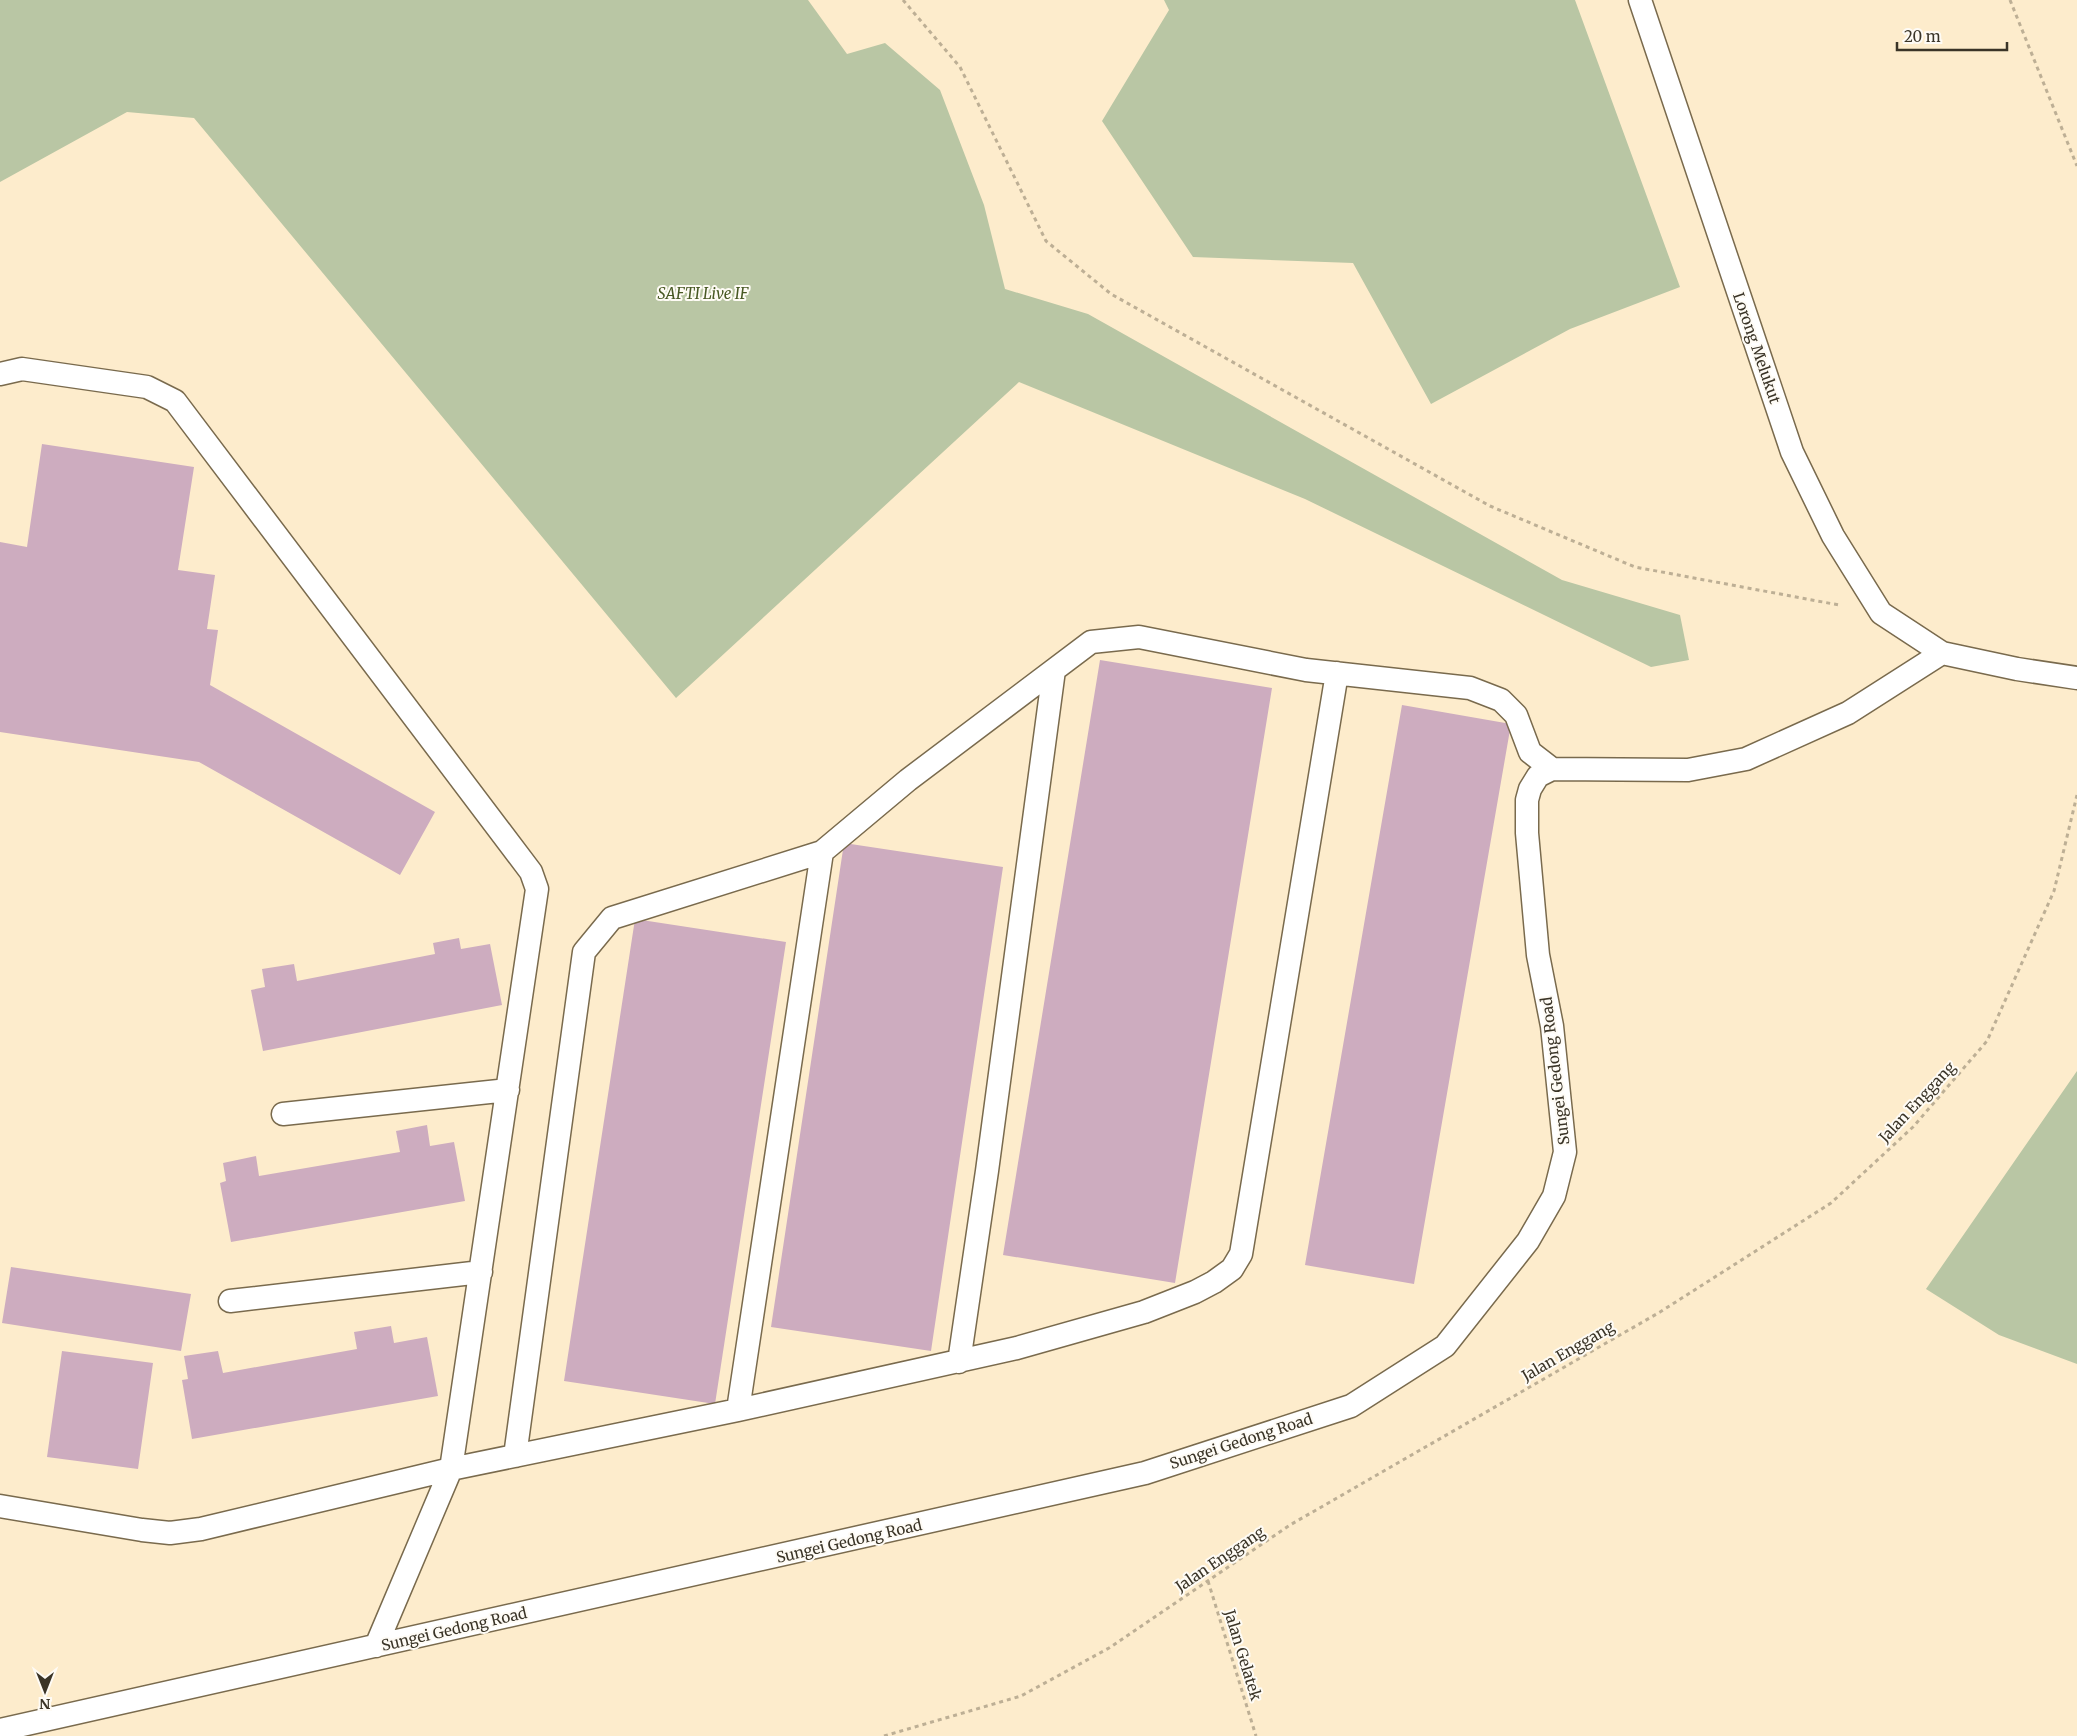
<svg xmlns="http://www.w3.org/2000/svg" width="2077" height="1736" font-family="Merriweather,serif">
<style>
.forest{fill:#b9c6a4}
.building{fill:#cdacbf}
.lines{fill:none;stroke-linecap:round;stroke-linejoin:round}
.service-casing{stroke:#796a4d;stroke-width:25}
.path{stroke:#bdaf95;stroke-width:3;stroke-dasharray:4 4;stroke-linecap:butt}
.service{stroke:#fff;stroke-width:22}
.labels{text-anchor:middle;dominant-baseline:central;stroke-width:4;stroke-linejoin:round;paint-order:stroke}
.park-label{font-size:15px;font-style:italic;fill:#475823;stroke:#fefbf5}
.street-label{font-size:15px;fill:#3a3427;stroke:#fefbf5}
</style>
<rect width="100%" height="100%" fill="#fdeccc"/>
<path class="forest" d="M0 0H808L847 54 885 43 940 90 984 205 1005 289 1088 314 1562 580 1680 615 1689 660 1651 667 1305 499 1019 382 676 698 194 118 127 112 0 182Z
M1164 0H1575L1680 287 1570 329 1431 404 1353 263 1193 257 1102 121 1169 10Z
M2077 1071V1364L1999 1335 1926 1289Z"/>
<path class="building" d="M42 444 194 467 178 570 215 575 207 629 218 630 210 685 435 812 400 875 199 762 0 732V542L27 547Z
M1100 660 1272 688 1175 1283 1003 1255Z
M1402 705 1511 724 1414 1284 1305 1265Z
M844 843 1003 867 931 1351 771 1327Z
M635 919 786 942 715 1404 564 1381Z
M459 938 461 949 490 944 502 1005 263 1051 251 990 265 987 262 969 294 964 297 981 435 954 433 943Z
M427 1125 430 1146 454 1142 465 1201 231 1242 220 1183 226 1181 223 1163 256 1156 259 1176 400 1152 396 1131Z
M11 1267 191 1294 181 1351 2 1323Z
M391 1326 394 1343 427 1337 438 1396 192 1439 182 1380 188 1379 184 1356 218 1351 223 1373 357 1349 354 1332Z
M62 1351 153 1363 138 1469 47 1457Z"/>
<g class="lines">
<g class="service-casing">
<path id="service" d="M1640 0 1792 452 1833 536 1881 613 1942 653 2017 669 2077 678
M0 374 22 369 147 387 175 401 531 872 537 889 451 1469 376 1646
M283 1114 508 1090
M230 1301 481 1272
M959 1362 987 1171 1054 670
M738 1410 822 852
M515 1456 584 952 612 918 822 852 908 780 1091 642 1139 637 1306 670 1470 688 1501 700 1516 715 1530 752 1552 769
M0 1506 142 1530 170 1533 201 1529 451 1469 738 1410 1017 1348 1144 1312 1195 1292 1214 1282 1232 1269 1241 1254 1337 673
M0 1730 1145 1473 1351 1406 1445 1346 1528 1241 1554 1196 1565 1152 1552 1026 1538 955 1527 833V800L1530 789 1538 776 1552 769 1688 770 1746 759 1848 713 1942 653"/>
</g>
<path class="path" d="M903 0 960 67 1046 241 1111 294 1490 506 1635 567 1839 605
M2010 0 2077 166
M1208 1581 1256 1736
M884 1736 1021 1696 1109 1648 1290 1525 1660 1312 1831 1203 1913 1127 1987 1041 2054 891 2077 795"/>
<use href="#service" class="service"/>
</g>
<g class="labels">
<g class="park-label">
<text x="703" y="293">SAFTI Live IF</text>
</g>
<g class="street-label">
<text transform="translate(1757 348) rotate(71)">Lorong Melukut</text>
<text transform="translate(1555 1071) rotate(-97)">Sungei Gedong Road</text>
<text transform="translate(1917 1102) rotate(-47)">Jalan Enggang</text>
<text transform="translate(1568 1351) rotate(-30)">Jalan Enggang</text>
<text transform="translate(1241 1441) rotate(-18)">Sungei Gedong Road</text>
<text transform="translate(849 1541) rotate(-13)">Sungei Gedong Road</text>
<text transform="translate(1220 1559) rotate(-34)">Jalan Enggang</text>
<text transform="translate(454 1629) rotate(-13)">Sungei Gedong Road</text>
<text transform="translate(1243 1655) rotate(73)">Jalan Gelatek</text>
</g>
</g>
<g transform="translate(45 1691) rotate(180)" stroke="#fefbf5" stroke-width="4" paint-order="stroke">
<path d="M0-4L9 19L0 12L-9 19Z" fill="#3a3427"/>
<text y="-8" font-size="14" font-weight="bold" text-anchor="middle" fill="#3a3427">N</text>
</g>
<path d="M1897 42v8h110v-8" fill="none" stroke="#3a3427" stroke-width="2.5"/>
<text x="1904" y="42" font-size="15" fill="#3a3427" stroke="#fefbf5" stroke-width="4" paint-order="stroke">20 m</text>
</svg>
